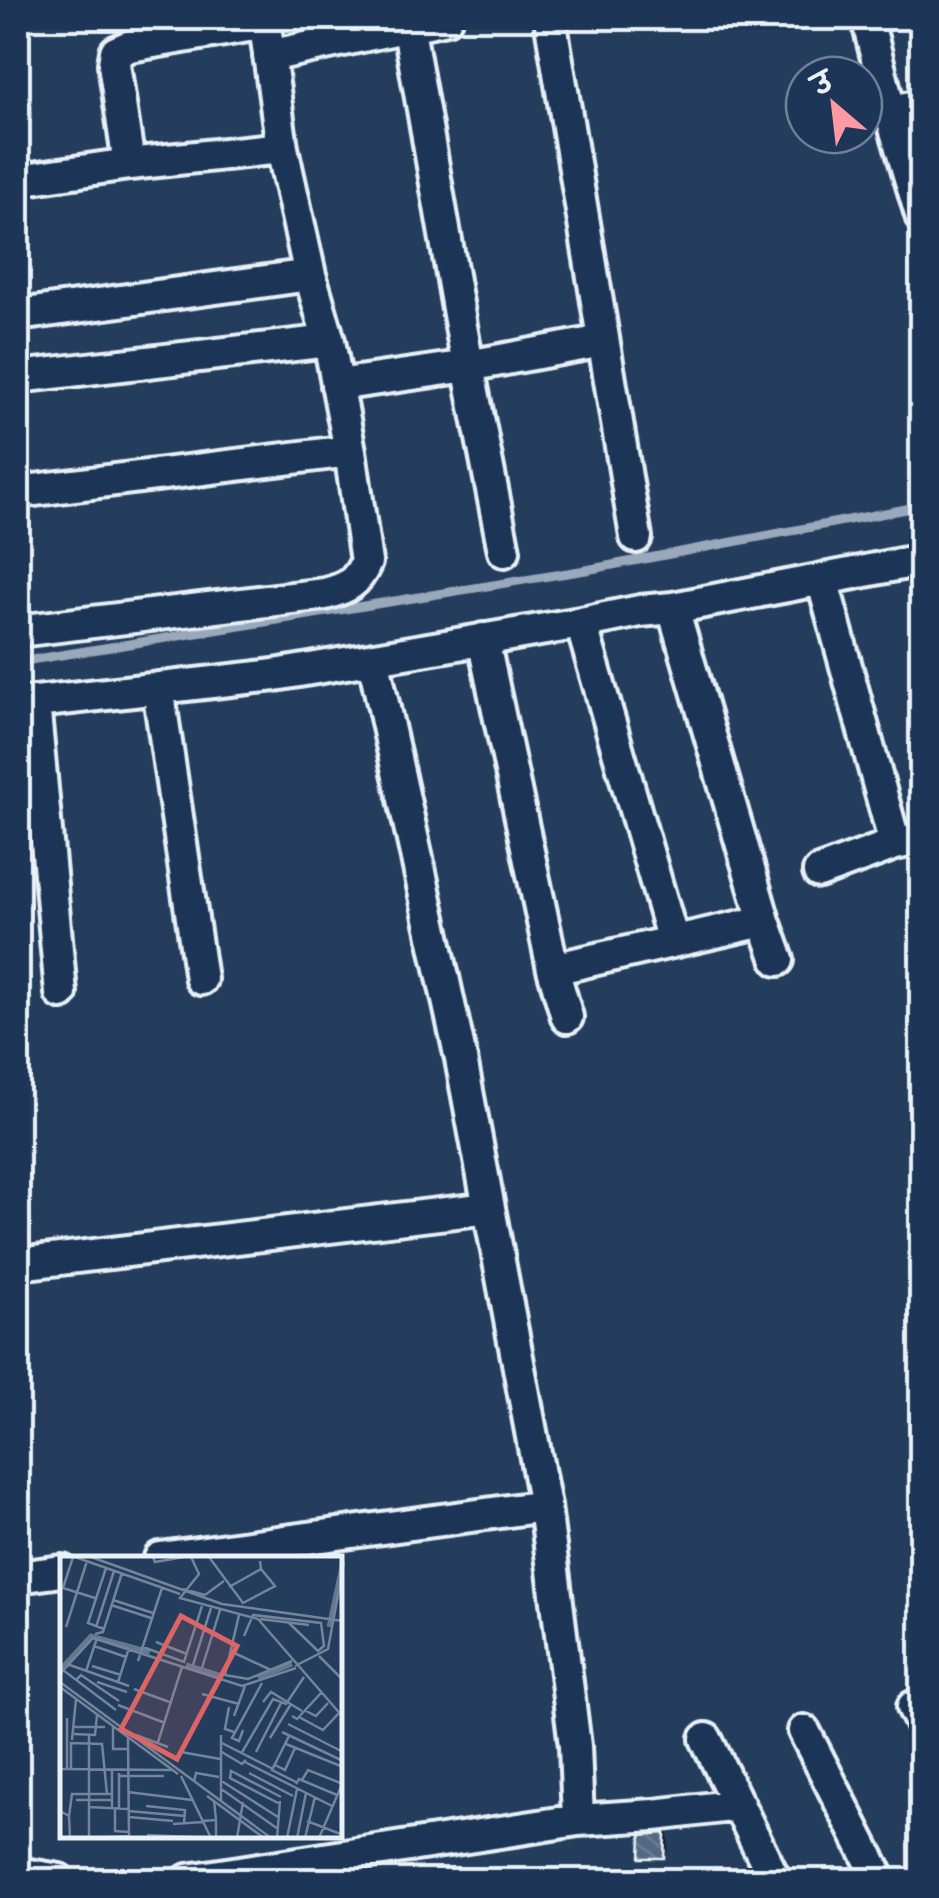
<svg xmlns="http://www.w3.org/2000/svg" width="939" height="1898" font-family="'Indie Flower','Playpen Sans Deva',sans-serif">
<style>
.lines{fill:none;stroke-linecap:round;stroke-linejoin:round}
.stream{stroke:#99a8ba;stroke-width:9}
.building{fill:url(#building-back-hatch);stroke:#e8f1f8;stroke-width:2.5;filter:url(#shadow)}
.minor-casing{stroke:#e8f1f8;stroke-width:38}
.minor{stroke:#1d3557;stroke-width:30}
.inset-river{fill:none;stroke:#657890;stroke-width:5}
.inset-road{fill:none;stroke:#73859b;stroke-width:2.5}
.view{fill:#db6466;fill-opacity:0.15;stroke:#db6466;stroke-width:5}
.inset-edge{fill:none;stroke:#e8f1f8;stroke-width:5}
</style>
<defs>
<pattern id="building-back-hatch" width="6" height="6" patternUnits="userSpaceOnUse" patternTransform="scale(2.5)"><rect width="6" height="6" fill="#536782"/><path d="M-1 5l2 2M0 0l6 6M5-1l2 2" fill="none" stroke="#6c7d94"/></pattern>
<filter id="shadow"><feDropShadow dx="8" dy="-8" stdDeviation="2.5" flood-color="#0009"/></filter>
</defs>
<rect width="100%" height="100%" fill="#253d5d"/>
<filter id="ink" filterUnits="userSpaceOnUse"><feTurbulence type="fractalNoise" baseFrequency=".01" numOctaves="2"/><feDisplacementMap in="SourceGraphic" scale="20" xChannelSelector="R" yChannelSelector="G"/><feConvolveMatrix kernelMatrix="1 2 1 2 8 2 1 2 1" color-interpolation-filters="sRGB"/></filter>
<g filter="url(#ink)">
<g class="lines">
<path class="stream" d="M18 662 586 570 922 506"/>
</g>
<path class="building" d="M665 1833 664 1858H640L641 1835Z"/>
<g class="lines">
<g class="minor-casing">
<path id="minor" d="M407 18 468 366 504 551
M550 18 636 537
M867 18 890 111 922 218
M269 56 446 18
M890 111 922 105
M129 164 114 64 116 52 130 46 265 23
M18 180 129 164 282 148
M18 315 310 275
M18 377 329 341
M337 385 468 366 603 341
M18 492 350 451
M822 579 895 844
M673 608 764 921 778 960
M581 623 673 941
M18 631 325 594C347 588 357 583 366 562L350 451 329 341 310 275 282 148 264 18
M483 639 553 969 567 1017
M373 658 461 1059 545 1506 575 1746 578 1820
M158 688 201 979
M34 702 61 993
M18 704 275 675 581 623 640 611 673 608 922 560
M819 872 895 844 922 838
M553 969 764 921
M18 1264 489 1208
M160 1558 545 1506
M18 1577 62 1571
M913 1707 922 1725
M804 1731 880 1880
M706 1739 775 1880
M18 1873 59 1880
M188 1880 578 1820 654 1815 739 1805"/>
</g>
<use href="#minor" class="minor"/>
</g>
</g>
<g transform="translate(60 1556)">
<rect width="282" height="282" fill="#253d5d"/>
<path class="inset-river" d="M269 71 283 6M126 109 162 120M0 114 31 80 90 96M198 122 232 108"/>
<path class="inset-road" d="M15 1 120 38M31 1 162 48 283 65M93 1 95 6 124 1M131 1 139 18 120 42 198 63 283 161M149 1 183 47 215 30 201 13M0 31 35 42M169 31 201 13 200 5M3 32 13 1M123 33 145 39 164 25M53 44 93 57M51 49 91 62M179 59 165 119 188 123 232 105M200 63 249 69M6 71 27 5M36 71 54 15M44 73 28 67 46 12M35 78 43 76 62 17M184 80 193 59 261 67 264 90 258 95 229 67M96 86 127 98M34 90 66 101M83 91 124 106 142 50M170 95 211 114M259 100 283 124M78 105 102 32M7 108 69 130M133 109 151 52M32 110 61 119M235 110 268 93 283 12M142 112 160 54M3 114 56 154M26 115 37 82M0 118 33 82 182 130 236 112M16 124 21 119 59 145M0 126 211 282M37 126 67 136M58 126 69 92M0 131 118 218M74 133 112 147M142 138 179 148M203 146 211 136 242 155M58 149 105 167M169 151 165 173 174 176M244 154 256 160 268 147M174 160 185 130M232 160 237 163 261 137M239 161 263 174 279 157M228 168 283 196M53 170V193H68M14 171H45M183 174 179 185 172 182 202 127M222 176 283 205M14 178 35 179 37 159M29 179V280M76 179 108 191M229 180 212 214 236 226M68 182 69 282M210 182 231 148M12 184 16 143M98 186 122 111M160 186 213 213M226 188 283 211M160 195 182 208 186 204M121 196 160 203M196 196 221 147M181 198 213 143 226 148 244 121M185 206 272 250M215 209 225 214 235 192M0 213 112 214M11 213V187L42 188 47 238M7 214V162M189 217 233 240M59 220H104M121 220 151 282M160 224 218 261M242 224 248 214 283 228M134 226 136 217 159 221M236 228 239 223 277 239M160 232 218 273M68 236 132 244M147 240 204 282M16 244H52M161 245V179M220 248 170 222 171 215 221 241M86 250 125 254 124 268M29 251 68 253M52 251V214M55 252V275L69 276M59 253V217M0 255 9 260 10 282M68 255 125 260M9 260 12 238H52M69 261 113 265M142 265 156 264 154 244M247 265 283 279M113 268 143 266M87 279 156 282V264M29 282 69 280M177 282 183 246M217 282 220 245M227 282 237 233M237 282 246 237M245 282 255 241M259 282 283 226"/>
<path class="view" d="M121 60 177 90 117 203 61 173Z"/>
<rect width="282" height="282" class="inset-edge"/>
</g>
<rect width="939" height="1898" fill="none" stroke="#1d3557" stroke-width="60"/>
<rect x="30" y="30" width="879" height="1838" fill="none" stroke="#e8f1f8" stroke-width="4" filter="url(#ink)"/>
<g transform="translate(834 105) rotate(332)"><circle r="48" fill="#1d3557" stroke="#6e8097" stroke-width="2.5"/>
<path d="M0-8L18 38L0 25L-18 38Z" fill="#ff9aa2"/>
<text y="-15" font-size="28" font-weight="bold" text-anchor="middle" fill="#e8f1f8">उ</text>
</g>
</svg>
